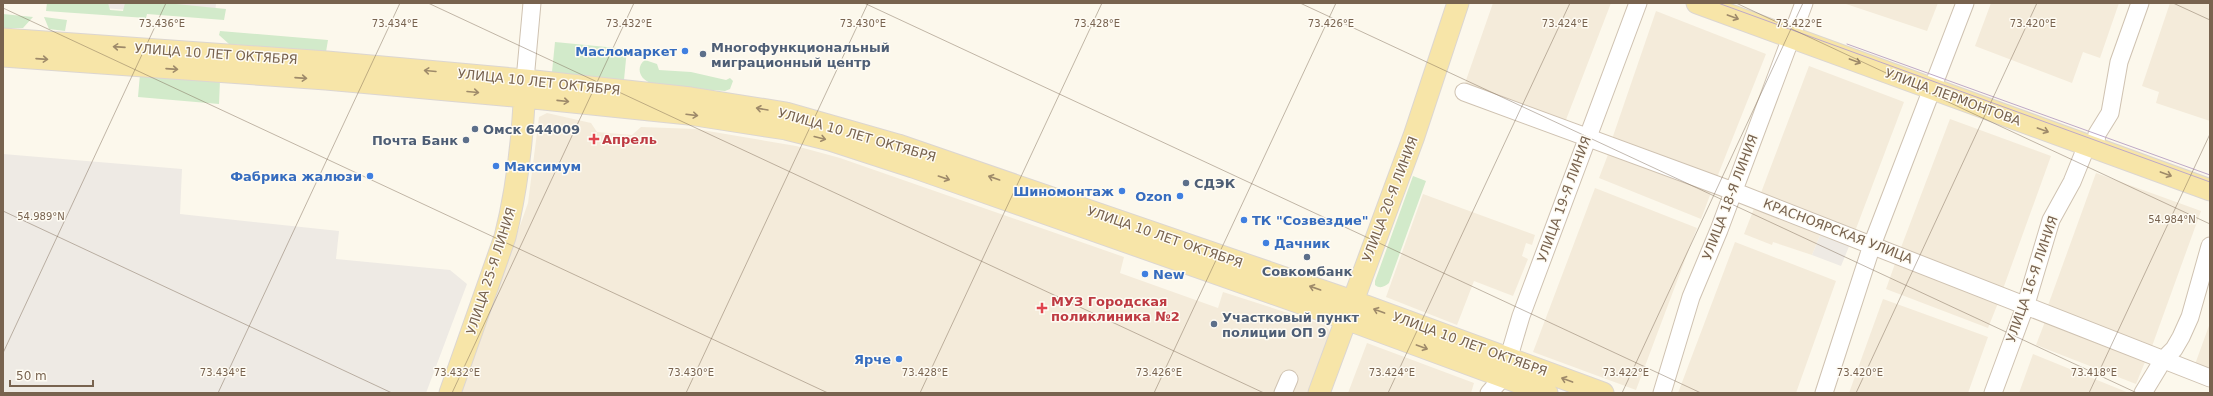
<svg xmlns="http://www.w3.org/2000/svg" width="2213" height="396" font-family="'DejaVu Sans',sans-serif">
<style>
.residential{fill:#f4ebda}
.industrial{fill:#eeeae4}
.green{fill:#d2eaca}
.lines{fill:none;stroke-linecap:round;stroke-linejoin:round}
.minor-casing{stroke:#cfc2b1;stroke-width:19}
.major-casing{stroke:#dcd6d1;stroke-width:23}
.minor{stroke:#fff;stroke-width:17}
.major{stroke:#f7e5a8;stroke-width:21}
.tram{stroke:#bea9c7;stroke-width:1}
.oneway{stroke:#9e8a6a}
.ticks{fill:none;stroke:#78634f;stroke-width:1;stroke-opacity:0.45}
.shop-dot{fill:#3f7fe0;stroke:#fefbf3;stroke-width:1.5}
.service-dot{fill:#5c6f8a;stroke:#fefbf3;stroke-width:1.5}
.health-dot{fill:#e0444e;stroke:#fefbf3;stroke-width:1.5}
.labels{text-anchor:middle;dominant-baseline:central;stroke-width:3;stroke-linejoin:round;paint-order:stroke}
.service-label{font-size:13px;font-weight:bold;fill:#4e5e75;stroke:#fefbf3;text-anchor:start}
.shop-label{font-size:13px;font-weight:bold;fill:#366cbe;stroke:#fefbf3;text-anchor:end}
.street-label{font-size:13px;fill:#78634f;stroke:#fefbf3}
.health-label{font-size:13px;font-weight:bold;fill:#be3a42;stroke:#fefbf3;text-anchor:start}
.ticks-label{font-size:10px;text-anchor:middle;fill:#78634f;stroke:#fefbf3;stroke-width:3;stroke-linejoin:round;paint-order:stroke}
</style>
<rect width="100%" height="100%" fill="#fcf8ec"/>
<path class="residential" d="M1493 3H1611L1564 125 1464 86Z
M1843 3H1938L1927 31Z
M1991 3H2119L2100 58 2083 52 2072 83 1975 46Z
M2170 3H2210V121L2156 103 2159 92 2142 86Z
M1656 11 1766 54 1716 180 1611 142Z
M1809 66 1904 102 1854 234 1759 198Z
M547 113 591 123 597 132 632 135 641 127 696 129 796 146 840 158 1124 257 1120 273 1218 308 1223 292 1325 325 1330 331 1331 340 1310 393H461L528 203 539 117Z
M1950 119 2051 156 2003 289 1900 250Z
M1609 152 1712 190 1701 219 1599 178Z
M2096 173 2201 211 2151 349 2046 311Z
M1595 188 1697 228 1636 390 1533 352Z
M1423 194 1535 235 1532 245 1526 243 1522 256 1528 259 1513 296 1474 281 1457 325 1386 297Z
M1755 206 1821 233 1812 255 1773 242 1772 245 1744 234Z
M1735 242 1836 281 1796 393H1678Z
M1897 258 2000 298 1988 328 1886 289Z
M1883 299 1988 337 1968 393H1849Z
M2046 319 2147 357 2136 384 2036 345Z
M2210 323V373L2194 367Z
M1367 343 1474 383 1471 393H1348Z
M2033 354 2129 393H2019Z"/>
<path class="industrial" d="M42 3H216L215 17Z
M3 154 182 169 180 214 339 231 336 259 450 270 467 284 426 393H3Z
M1821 233 1850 244 1841 266 1812 255Z"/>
<path class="green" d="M47 3H108L110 10 123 11 125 3H166L226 9 224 20 147 14 146 18 46 11Z
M3 14 33 17 23 28H3Z
M44 17 67 20 65 31 49 29Z
M220 31 328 40 326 52 229 44 219 35Z
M555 42 627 49 624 80 552 72Z
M645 60 657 64 659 70 691 72 726 80 730 78 733 81 730 89 725 91C702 89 673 89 651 83 640 80 635 67 645 60Z
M140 74 220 80 219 104 138 97Z
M1413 176 1426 181 1389 283C1384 287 1380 289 1375 285V281Z"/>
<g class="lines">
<g class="minor-casing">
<path id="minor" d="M525 80 532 3
M1464 92 1733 191 2210 378
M2095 148 2097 134 2110 113 2119 62 2140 3
M1283 393 1289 379
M1489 393 1503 377 1521 316 1638 3
M1662 393 1691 297 1719 230 1804 3
M1824 393 1872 245 1965 3
M1993 393 2026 304 2051 220 2072 182 2087 145
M2143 393 2163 360 2174 349 2181 337 2190 317 2210 246"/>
</g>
<g class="major-casing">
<path id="major" d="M1697 3 2210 190
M3 39 327 62 525 80 691 98 786 113 898 145 1352 301 1603 393
M3 56 326 79 524 97 689 114 786 129 830 140 913 167 1346 319 1547 393
M450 393 505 237C518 186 523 136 525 83
M1319 393 1414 136 1458 3"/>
</g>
<use href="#minor" class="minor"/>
<use href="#major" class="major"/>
<path class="tram" d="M1718 3 2210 182
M1847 44 2210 175"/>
</g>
<defs><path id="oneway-shaft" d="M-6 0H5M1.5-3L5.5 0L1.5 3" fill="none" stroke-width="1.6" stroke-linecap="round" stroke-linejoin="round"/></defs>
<g class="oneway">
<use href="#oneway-shaft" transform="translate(1733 17) rotate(20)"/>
<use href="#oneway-shaft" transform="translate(119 47) rotate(-176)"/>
<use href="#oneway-shaft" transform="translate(42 59) rotate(4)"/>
<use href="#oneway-shaft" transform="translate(1855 61) rotate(20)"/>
<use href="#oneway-shaft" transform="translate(172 69) rotate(4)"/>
<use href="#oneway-shaft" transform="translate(430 71) rotate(-175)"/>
<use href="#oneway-shaft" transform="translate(301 78) rotate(4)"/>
<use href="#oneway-shaft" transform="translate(473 92) rotate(5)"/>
<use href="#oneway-shaft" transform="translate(563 101) rotate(6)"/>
<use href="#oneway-shaft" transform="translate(762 109) rotate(-170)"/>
<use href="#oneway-shaft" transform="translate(692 115) rotate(7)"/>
<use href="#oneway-shaft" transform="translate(2043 130) rotate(20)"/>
<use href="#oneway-shaft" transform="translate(820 138) rotate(14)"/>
<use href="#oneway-shaft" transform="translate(2166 174) rotate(20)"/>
<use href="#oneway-shaft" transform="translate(944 178) rotate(19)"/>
<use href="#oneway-shaft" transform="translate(994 178) rotate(-161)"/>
<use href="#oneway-shaft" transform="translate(1315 288) rotate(-161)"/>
<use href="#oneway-shaft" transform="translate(1379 311) rotate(-160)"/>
<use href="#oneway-shaft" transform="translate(1422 347) rotate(20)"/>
<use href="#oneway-shaft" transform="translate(1567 380) rotate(-160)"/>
</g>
<path class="ticks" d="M428 3 1264 393M864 3 1701 393M1300 3 2137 393M1736 3 2210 224M2173 3 2210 20M3 8 828 393M3 211 392 393M3 353 166 3M218 393 400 3M452 393 634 3M686 393 868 3M920 393 1102 3M1154 393 1336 3M1388 393 1570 3M1622 393 1803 3M1856 393 2037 3M2089 393 2210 134"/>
<g class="shop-dot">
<circle cx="685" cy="51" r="4"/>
<circle cx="496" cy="166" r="4"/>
<circle cx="370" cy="176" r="4"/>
<circle cx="1122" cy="191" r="4"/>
<circle cx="1180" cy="196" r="4"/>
<circle cx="1244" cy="220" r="4"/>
<circle cx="1266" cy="243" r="4"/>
<circle cx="1145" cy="274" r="4"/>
<circle cx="899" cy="359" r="4"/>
</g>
<g class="service-dot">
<circle cx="703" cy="54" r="4"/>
<circle cx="475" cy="129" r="4"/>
<circle cx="466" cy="140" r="4"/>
<circle cx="1186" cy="183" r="4"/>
<circle cx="1307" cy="257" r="4"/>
<circle cx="1214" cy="324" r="4"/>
</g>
<g class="health-dot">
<path d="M592 133h4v4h4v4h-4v4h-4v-4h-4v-4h4z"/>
<path d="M1040 302h4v4h4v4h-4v4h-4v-4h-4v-4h4z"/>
</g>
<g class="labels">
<g class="service-label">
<text x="711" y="47">Многофункциональный<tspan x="711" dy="15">миграционный центр</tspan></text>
<text x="483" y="129">Омск 644009</text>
<text x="458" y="140" text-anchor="end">Почта Банк</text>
<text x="1194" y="183">СДЭК</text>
<text x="1307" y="271" text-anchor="middle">Совкомбанк</text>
<text x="1222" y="317">Участковый пункт<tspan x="1222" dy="15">полиции ОП 9</tspan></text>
</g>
<g class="shop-label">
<text x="677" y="51">Масломаркет</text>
<text x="504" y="166" text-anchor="start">Максимум</text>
<text x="362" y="176">Фабрика жалюзи</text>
<text x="1114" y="191">Шиномонтаж</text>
<text x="1172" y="196">Ozon</text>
<text x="1252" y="220" text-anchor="start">ТК "Созвездие"</text>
<text x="1274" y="243" text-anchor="start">Дачник</text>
<text x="1153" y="274" text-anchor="start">New</text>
<text x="891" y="359">Ярче</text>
</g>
<g class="street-label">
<text transform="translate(216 54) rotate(4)">УЛИЦА 10 ЛЕТ ОКТЯБРЯ</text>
<text transform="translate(539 82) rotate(6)">УЛИЦА 10 ЛЕТ ОКТЯБРЯ</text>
<text transform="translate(1953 97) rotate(20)">УЛИЦА ЛЕРМОНТОВА</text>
<text transform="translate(857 135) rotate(16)">УЛИЦА 10 ЛЕТ ОКТЯБРЯ</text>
<text transform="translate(1730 197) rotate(-69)">УЛИЦА 18-Я ЛИНИЯ</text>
<text transform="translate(1390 199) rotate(-69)">УЛИЦА 20-Я ЛИНИЯ</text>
<text transform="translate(1564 199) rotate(-70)">УЛИЦА 19-Я ЛИНИЯ</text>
<text transform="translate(1838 231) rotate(21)">КРАСНОЯРСКАЯ УЛИЦА</text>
<text transform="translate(1165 237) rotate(19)">УЛИЦА 10 ЛЕТ ОКТЯБРЯ</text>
<text transform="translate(491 271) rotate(-72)">УЛИЦА 25-Я ЛИНИЯ</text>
<text transform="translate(2032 279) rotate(-71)">УЛИЦА 16-Я ЛИНИЯ</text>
<text transform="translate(1470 344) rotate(20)">УЛИЦА 10 ЛЕТ ОКТЯБРЯ</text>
</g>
<g class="health-label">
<text x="602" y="139">Апрель</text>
<text x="1051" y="301">МУЗ Городская<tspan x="1051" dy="15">поликлиника №2</tspan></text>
</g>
</g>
<g class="ticks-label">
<text x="162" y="27">73.436°E</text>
<text x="395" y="27">73.434°E</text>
<text x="629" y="27">73.432°E</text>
<text x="863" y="27">73.430°E</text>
<text x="1097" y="27">73.428°E</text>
<text x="1331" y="27">73.426°E</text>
<text x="1565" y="27">73.424°E</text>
<text x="1799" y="27">73.422°E</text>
<text x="2033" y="27">73.420°E</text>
<text x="41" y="220">54.989°N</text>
<text x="2172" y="223">54.984°N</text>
<text x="223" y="376">73.434°E</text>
<text x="457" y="376">73.432°E</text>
<text x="691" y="376">73.430°E</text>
<text x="925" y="376">73.428°E</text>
<text x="1159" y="376">73.426°E</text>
<text x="1392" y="376">73.424°E</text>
<text x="1626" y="376">73.422°E</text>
<text x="1860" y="376">73.420°E</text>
<text x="2094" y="376">73.418°E</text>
</g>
<rect width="2213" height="396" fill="none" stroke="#78634f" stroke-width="8"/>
<path d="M10 380v6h83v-6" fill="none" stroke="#78634f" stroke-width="2"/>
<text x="16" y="380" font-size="12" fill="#78634f" stroke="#fefbf3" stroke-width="3" paint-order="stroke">50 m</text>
</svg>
